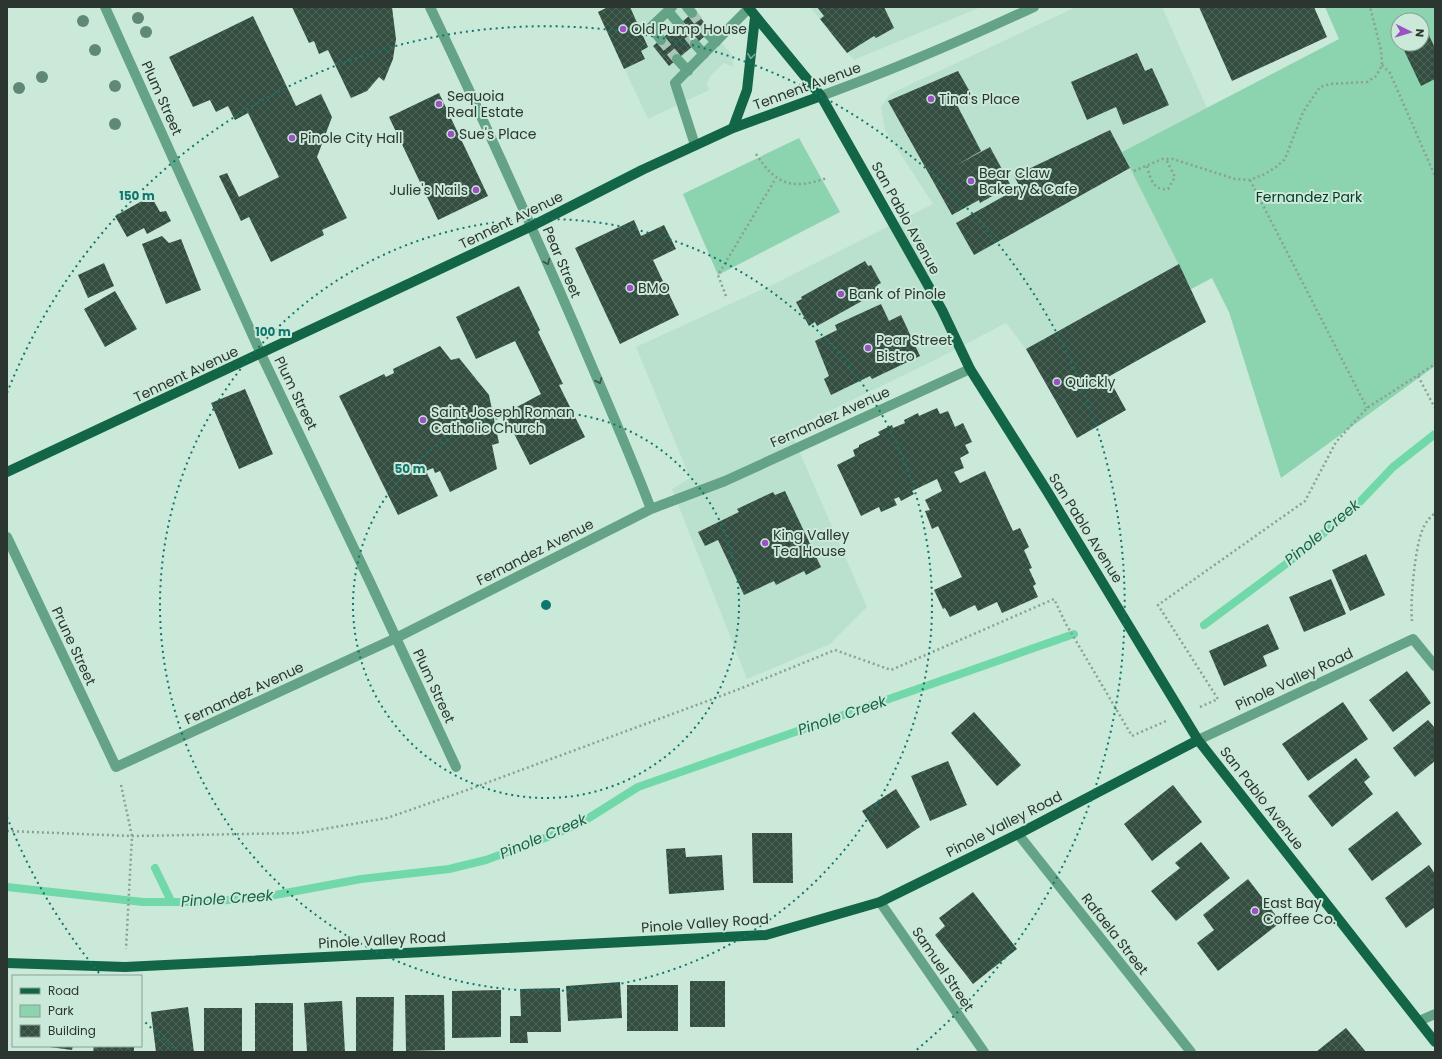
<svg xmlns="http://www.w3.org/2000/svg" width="1442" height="1059" font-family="Poppins,sans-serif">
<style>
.built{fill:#bae1cd}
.green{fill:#8cd3b0;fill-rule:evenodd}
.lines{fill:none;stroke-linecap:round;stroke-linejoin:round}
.stream{stroke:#71d8a9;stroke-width:8}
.building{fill:url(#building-cross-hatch)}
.minor-tunnel{stroke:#aac5b7;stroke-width:10;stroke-dasharray:10 5;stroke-linecap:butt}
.path{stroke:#89a094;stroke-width:2.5;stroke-dasharray:2 3;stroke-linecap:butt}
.minor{stroke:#64a385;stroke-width:10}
.major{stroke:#126546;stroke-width:10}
.tree{fill:#5f8876}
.oneway{stroke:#77ae97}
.oneway2{stroke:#3c574a}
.ring{fill:none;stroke:#0f766e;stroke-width:2;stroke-dasharray:2 4}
.poi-dot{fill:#9d52c4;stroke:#cae9d9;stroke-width:1.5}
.labels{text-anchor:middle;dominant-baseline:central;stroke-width:4;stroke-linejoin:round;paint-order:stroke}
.poi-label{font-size:14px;fill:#2b3630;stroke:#cae9d9;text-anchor:start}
.street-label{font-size:14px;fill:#2b3630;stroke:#cae9d9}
.park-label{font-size:14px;fill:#083825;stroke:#cae9d9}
.water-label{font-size:15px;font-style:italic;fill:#156446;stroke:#cae9d9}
.centre{fill:#0f766e;stroke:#cae9d9;stroke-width:2}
.ring-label{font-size:12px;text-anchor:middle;font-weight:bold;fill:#0f766e;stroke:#cae9d9;stroke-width:4;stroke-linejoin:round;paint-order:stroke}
</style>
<defs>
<pattern id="building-cross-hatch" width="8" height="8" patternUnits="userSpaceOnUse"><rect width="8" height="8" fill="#334d40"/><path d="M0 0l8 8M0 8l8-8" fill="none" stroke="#4f655a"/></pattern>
</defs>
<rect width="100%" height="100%" fill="#cae9d9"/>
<path class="built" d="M608 7H692L732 55 733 67 724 63 710 76 707 83 709 90 648 119 598 12Z
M810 7H981L854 60Z
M1076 7H1162L1207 108 1122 152 1135 165 1206 322 1058 405 1026 349 1006 323 935 360 790 430 867 607 830 644 747 679 672 489 690 478 636 347 776 283 933 204 885 130 881 107 890 94Z"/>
<path class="green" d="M1325 7H1435V366L1281 478 1229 312 1212 278 1191 289 1122 152 1339 39ZM1398 20H1422V44H1398Z
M799 138 840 212 718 275 683 194Z"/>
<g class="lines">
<path class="stream" d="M1204 625 1290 561 1354 508 1393 467 1435 434
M155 868 171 901
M7 887 143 902H203L264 897 361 879 449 869 486 860 553 835 584 821 638 787 1074 634"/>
</g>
<path class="building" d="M292 7H392L396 39 393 59 384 81 379 77 367 91 351 98 328 50 319 54 314 41 309 43Z
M608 7H630L648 47 641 51 645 59 624 69 598 12Z
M817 7H884L894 28 876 38 874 36 847 53 820 19 824 16Z
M1199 7H1314L1327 37 1232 81Z
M695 11 711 31 669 66 653 46Z
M253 16 296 106 321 94 332 117 317 157 347 218 322 230 324 235 271 262 249 217 241 221 219 176 227 173 239 197 279 177 248 113 235 120 228 106 216 112 210 100 193 107 169 57Z
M1427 31 1435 48V79L1421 86 1401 44H1422V33Z
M1137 53 1145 71 1152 68 1169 105 1123 125 1116 107 1087 120 1071 82Z
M958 71 973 97 957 105 981 151 955 166 990 147 1010 184 1007 186 1008 187 980 203 979 200 952 215 888 101Z
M439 93 488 196 438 220 389 117Z
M1110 130 1130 168 974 255 956 223 1020 187 1014 176Z
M151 196 160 212 166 211 171 221 147 234 144 228 127 237 115 216Z
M634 220 641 236 664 225 676 249 653 260 679 315 620 344 575 248Z
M162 236 169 243 181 239 201 290 166 304 142 244Z
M865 261 868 266 871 265 881 283 877 285 880 291 817 326 815 322 809 326 796 302 802 299 801 297Z
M104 263 114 286 88 298 78 275Z
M1179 264 1206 322 1108 377 1126 410 1077 438 1026 349Z
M519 286 540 330 538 332 563 384 559 385 585 437 530 465 504 414 541 394 515 341 476 359 456 317Z
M115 291 137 329 105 347 84 309Z
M881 304 889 321 901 315 920 356 872 379 870 376 831 395 824 379 829 376 815 341 837 330 835 325Z
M440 346 451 360 459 358 489 395 499 443 492 445 497 469 450 492 440 471 435 473 433 468 426 471 438 496 398 515 339 396 384 374 386 377 394 373 393 369Z
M245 389 273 454 239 469 211 403Z
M937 408 940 414 948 411 955 427 963 423 972 442 965 445 969 453 960 458 964 468 954 472 960 483 985 471 1013 531 1020 528 1029 547 1024 550 1032 568 1029 569 1036 584 1033 586 1038 597 1002 613 997 602 978 611 975 605 950 617 945 608 943 609 934 590 962 577 938 526 932 529 925 511 930 510 925 500 942 491 937 479 912 491 914 494 901 501 899 497 894 499 897 505 881 512 879 507 861 516 837 465 855 456 853 450 859 447V445L880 435 878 432 892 425 893 428 905 423 904 420 918 413 919 416Z
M785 491 821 567 806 575 804 571 776 585 774 581 744 595 718 540 705 546 698 532 739 512 737 509 773 492 775 495Z
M1366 554 1385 595 1350 611 1332 570Z
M1331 579 1346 614 1304 632 1289 597Z
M1268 624 1279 649 1263 656 1267 666 1224 686 1209 651Z
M1407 671 1431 703 1393 732 1369 700Z
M1343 702 1368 739 1308 781 1282 744Z
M974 712 1021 765 997 786 951 733Z
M1428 720 1435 728V761L1415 777 1393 748Z
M1356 758 1370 777 1364 782 1373 794 1332 827 1308 796Z
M948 761 967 805 930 821 911 776Z
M1173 785 1202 822 1152 861 1124 824Z
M896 789 920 827 887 849 862 811Z
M1397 811 1422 844 1372 881 1348 849Z
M752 833H792L793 883H753Z
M1201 842 1230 878 1176 921 1151 891 1180 868 1175 863Z
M685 848 686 857 722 855 724 890 669 894 666 849Z
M1429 865 1435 874V907L1406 928 1385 898Z
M1248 879 1281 922 1218 971 1197 943 1214 930 1203 915Z
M973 892 1017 949 973 984 935 935 945 926 939 918Z
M690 981H725V1027H690Z
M620 982 622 1018 568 1021 566 986Z
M627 985H678V1031H627Z
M560 988 561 1032H527L528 1043H510V1016H521L520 989Z
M501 990V1037L452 1038V991Z
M405 995H444L445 1050 406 1051Z
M356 997H394L393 1052H356Z
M342 1001 345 1052H307L304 1003Z
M255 1003H293V1052H255Z
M188 1007 194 1052H156L151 1012Z
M204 1008H242V1052H204Z
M1346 1028 1366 1052H1316Z
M42 1046H73L72 1050Z
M94 1046H134V1052H93Z"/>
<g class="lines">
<path class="minor-tunnel" d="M692 13 708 34
M679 24 695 44
M661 40 677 59"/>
<path class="path" d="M1382 65 1390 73 1435 176
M756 154C776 185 792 190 827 178
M1147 166C1150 178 1153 191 1168 189L1175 177 1166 159
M1134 171 1162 159H1173L1235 179 1250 180 1265 174 1276 167 1285 159 1303 112 1320 87 1330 84 1367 82 1376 76 1382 65 1381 50 1370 7
M1250 180 1367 408
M726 296 718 275 776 178
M1418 376 1435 408
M1412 621C1410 601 1415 548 1422 531 1425 523 1429 518 1435 513
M1200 707 1218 699 1158 605 1305 501 1336 442 1367 408 1435 364
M121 785 132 836 126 949
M7 831 132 836 301 833 387 818 470 789 737 690 835 650 891 670 1054 599 1066 624 1132 736 1166 721"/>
<path class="minor" d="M105 7 261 354 370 582 456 767
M430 7C480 112 528 218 574 324 600 386 627 446 651 509
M687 7 692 13
M668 11 679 24
M708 34 716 42
M661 40 651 27 672 7
M695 44 704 54
M677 59 688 71
M821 96C893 70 965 39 1034 7
M695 145 675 83 749 8
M7 537 116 767 396 638 651 509 725 481 970 369
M1198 740 1413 639 1435 666
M1018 834 1191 1052
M880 902 984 1052
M1419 1021 1435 1014"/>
<path class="major" d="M748 7 821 96 942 310 970 369 1047 491 1198 740 1435 1042
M733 128 747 90 755 17
M7 472 532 226 642 170 733 128 821 96
M7 963 125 967 766 935 880 902 1018 834 1198 740"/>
</g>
<g class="tree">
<circle cx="138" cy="18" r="6"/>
<circle cx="83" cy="21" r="6"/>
<circle cx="146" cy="32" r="6"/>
<circle cx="95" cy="50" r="6"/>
<circle cx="42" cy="77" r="6"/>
<circle cx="115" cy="86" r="6"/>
<circle cx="19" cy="88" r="6"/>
<circle cx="115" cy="124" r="6"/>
</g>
<defs><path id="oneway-chevron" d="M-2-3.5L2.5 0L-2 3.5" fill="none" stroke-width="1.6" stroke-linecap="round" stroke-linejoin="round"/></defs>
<use class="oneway" href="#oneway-chevron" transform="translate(751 56) rotate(97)"/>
<g class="oneway2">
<use href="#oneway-chevron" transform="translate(547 262) rotate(67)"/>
<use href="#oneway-chevron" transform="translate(599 381) rotate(67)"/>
</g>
<g class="ring">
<circle cx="546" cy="605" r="193"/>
<circle cx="546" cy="605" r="386"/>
<path d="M178 1052A579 579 0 0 1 144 1021M99 973A579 579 0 0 1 7 817M7 393A579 579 0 1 1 914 1052"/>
</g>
<g class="poi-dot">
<circle cx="623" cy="29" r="4"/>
<circle cx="931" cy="99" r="4"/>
<circle cx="439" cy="104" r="4"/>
<circle cx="451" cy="134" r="4"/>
<circle cx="292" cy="138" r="4"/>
<circle cx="971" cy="181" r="4"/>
<circle cx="476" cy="190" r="4"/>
<circle cx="630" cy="288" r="4"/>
<circle cx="841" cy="294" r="4"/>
<circle cx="868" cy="348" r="4"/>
<circle cx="1057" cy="382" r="4"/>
<circle cx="423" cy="420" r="4"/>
<circle cx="765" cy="543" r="4"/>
<circle cx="1255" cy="911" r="4"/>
</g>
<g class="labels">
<g class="poi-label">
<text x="631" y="29">Old Pump House</text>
<text x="447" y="96">Sequoia<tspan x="447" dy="16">Real Estate</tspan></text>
<text x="939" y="99">Tina's Place</text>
<text x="459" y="134">Sue's Place</text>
<text x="300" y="138">Pinole City Hall</text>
<text x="979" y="173">Bear Claw<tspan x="979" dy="16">Bakery &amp; Cafe</tspan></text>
<text x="468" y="190" text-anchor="end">Julie's Nails</text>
<text x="638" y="288">BMO</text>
<text x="849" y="294">Bank of Pinole</text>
<text x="876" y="340">Pear Street<tspan x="876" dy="16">Bistro</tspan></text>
<text x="1065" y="382">Quickly</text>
<text x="431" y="412">Saint Joseph Roman<tspan x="431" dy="16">Catholic Church</tspan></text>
<text x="773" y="535">King Valley<tspan x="773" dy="16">Tea House</tspan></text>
<text x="1263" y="903">East Bay<tspan x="1263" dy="16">Coffee Co.</tspan></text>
</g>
<g class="street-label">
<text transform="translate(807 86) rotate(-20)">Tennent Avenue</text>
<text transform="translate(162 98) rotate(66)">Plum Street</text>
<text transform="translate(906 218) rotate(61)">San Pablo Avenue</text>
<text transform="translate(511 220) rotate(-26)">Tennent Avenue</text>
<text transform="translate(562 262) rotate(67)">Pear Street</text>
<text transform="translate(186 374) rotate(-25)">Tennent Avenue</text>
<text transform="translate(296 393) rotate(64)">Plum Street</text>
<text transform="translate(830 417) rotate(-24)">Fernandez Avenue</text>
<text transform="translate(1086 528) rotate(58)">San Pablo Avenue</text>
<text transform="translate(535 552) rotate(-27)">Fernandez Avenue</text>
<text transform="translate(74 646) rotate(65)">Prune Street</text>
<text transform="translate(1294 679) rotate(-25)">Pinole Valley Road</text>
<text transform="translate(434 686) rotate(65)">Plum Street</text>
<text transform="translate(244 693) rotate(-25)">Fernandez Avenue</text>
<text transform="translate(1262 798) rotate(52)">San Pablo Avenue</text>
<text transform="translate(1004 824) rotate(-27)">Pinole Valley Road</text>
<text transform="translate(705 923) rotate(-4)">Pinole Valley Road</text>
<text transform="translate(1115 934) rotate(52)">Rafaela Street</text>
<text transform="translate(382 940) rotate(-3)">Pinole Valley Road</text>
<text transform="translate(943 969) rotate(56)">Samuel Street</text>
</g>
<g class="park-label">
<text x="1309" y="197">Fernandez Park</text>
</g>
<g class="water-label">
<text transform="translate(1322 532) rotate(-40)">Pinole Creek</text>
<text transform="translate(842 715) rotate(-19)">Pinole Creek</text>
<text transform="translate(543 836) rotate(-23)">Pinole Creek</text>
<text transform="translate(227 898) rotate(-4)">Pinole Creek</text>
</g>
</g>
<circle cx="546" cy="605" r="6" class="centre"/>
<g class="ring-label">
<text x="137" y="200">150 m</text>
<text x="273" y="336">100 m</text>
<text x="410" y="473">50 m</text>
</g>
<rect width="1442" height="1059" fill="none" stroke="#2b3630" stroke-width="16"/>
<rect x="12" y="975" width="130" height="72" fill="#cae9d9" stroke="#8aa195"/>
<rect x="20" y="988" width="20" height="6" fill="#126546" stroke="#8aa195"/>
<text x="48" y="995" font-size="12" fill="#2b3630">Road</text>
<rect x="20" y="1005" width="20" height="12" fill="#8cd3b0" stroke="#8aa195"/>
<text x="48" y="1015" font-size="12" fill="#2b3630">Park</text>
<rect x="20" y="1025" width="20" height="12" fill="url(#building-cross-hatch)" stroke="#8aa195"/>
<text x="48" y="1035" font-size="12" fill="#2b3630">Building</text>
<g transform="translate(1410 32) rotate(95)"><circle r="19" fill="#cae9d9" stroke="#8aa195"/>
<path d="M0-3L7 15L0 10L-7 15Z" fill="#9d52c4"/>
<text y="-6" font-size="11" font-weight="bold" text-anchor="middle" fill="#2b3630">N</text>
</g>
</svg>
